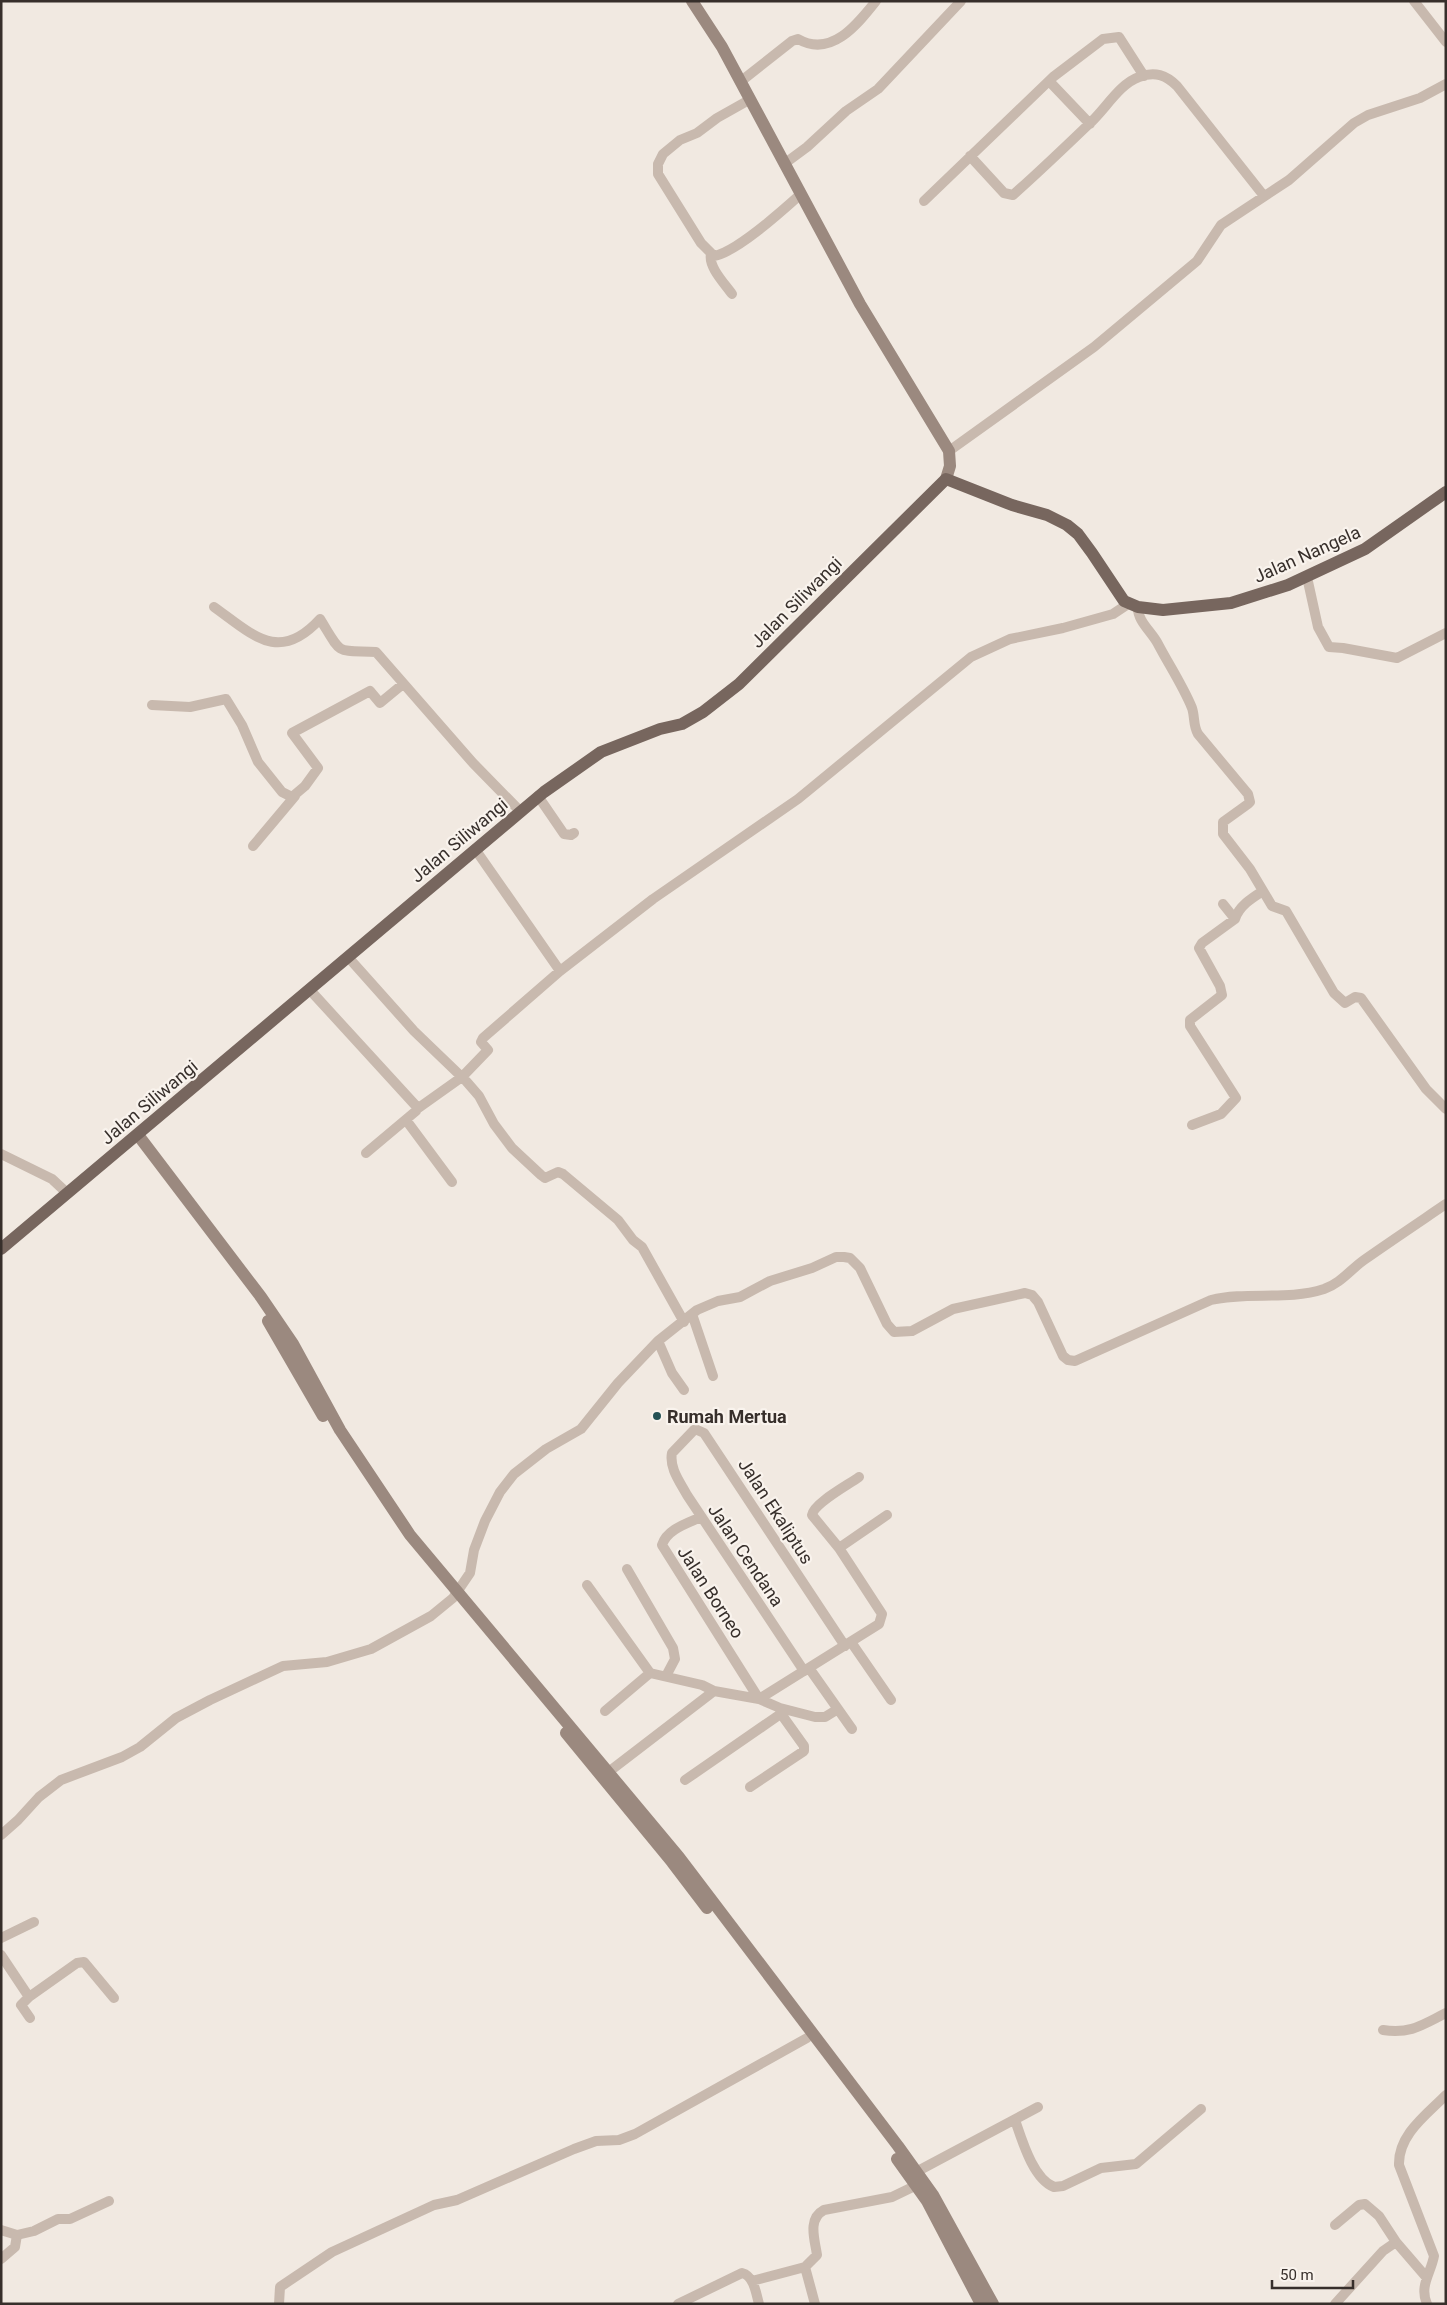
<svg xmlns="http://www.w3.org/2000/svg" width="1447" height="2305" font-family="Roboto,sans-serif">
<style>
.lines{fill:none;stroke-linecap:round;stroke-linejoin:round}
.street{stroke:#c8b9ae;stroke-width:10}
.secondary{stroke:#9b897f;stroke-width:12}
.primary{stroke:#77665e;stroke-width:12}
.poi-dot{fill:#255154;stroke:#f9f3ed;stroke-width:2}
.labels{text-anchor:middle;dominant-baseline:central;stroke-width:4.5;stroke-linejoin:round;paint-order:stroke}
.street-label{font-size:18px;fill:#372f2b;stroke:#f9f3ed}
.poi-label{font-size:18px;font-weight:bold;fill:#372f2b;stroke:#f9f3ed;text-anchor:start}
</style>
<rect width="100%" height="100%" fill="#f1e9e1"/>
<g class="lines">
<path class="street" d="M1414 1 1446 42
M1049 81 1090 124
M740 82 792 41 798 39C831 58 857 25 876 1
M749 100 717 118 697 133 680 140 663 154 658 164V174L701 243 714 256C737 252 782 211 801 194
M970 156 1004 193 1013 195C1039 172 1064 148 1089 124 1105 110 1119 84 1139 77 1155 71 1166 75 1177 86L1264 196
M784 164 807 147 846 111 878 89 961 1
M924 201 1053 77 1103 39 1119 37 1144 76
M711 254C708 267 725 284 732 294
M949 451 1094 347 1197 261 1221 225 1289 180 1354 123 1368 115 1420 98 1446 84
M1307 577 1318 627 1329 647 1343 648 1397 658 1446 633
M214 607C253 635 279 664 320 619 343 656 334 650 376 652L473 763 520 811
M1138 607C1137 621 1152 632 1158 644 1169 665 1183 686 1192 708 1195 717 1193 726 1198 734L1248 794 1250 802 1248 804 1223 822V834L1250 869 1272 906 1286 911 1334 993 1345 1003 1355 997 1361 998 1426 1089 1446 1109
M152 705 190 707 226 699 242 725 258 762 282 792 292 797 305 786 318 768 292 733 370 691 380 703 403 684
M538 796 564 834 571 835 574 833
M253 846 295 796
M475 849 560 971
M1223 904 1235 919
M348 957 414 1031 466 1081 479 1096 494 1124 512 1148 541 1175 545 1178 558 1172 563 1174 618 1220 633 1240 642 1247 684 1322
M309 989 417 1107 416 1111 366 1153
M417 1109 462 1077 488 1050 481 1042 483 1038 560 971 653 899 798 799 971 657 1010 639 1063 628 1113 614 1128 604
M406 1120 452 1182
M1192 1125 1221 1114 1236 1098 1190 1026V1020L1222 995 1220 986 1199 948 1202 943 1235 919C1239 906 1252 898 1263 891
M1 1154 52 1179 67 1193
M692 1314 713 1376
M658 1341 672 1373 684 1390
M701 1517C688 1523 667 1529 662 1545L759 1699
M839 1548 887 1515
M627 1569 673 1648 675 1659 666 1676
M587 1585 650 1673
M851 1642 891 1700
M809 1668 852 1729
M804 1671 687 1495C680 1482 669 1468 672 1453L695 1429 704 1433 845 1646
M650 1673 702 1685 714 1691 759 1699 780 1708 815 1717H825L838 1709
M759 1699 879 1624 882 1614 839 1548 812 1515C814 1503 848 1485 859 1477
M605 1711 650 1673
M602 1777 714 1691
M685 1780 782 1713
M750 1787 804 1751V1746L784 1718 781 1709
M1 1835 18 1820 39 1797 61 1780 122 1757 140 1747 176 1718 210 1700 283 1666 327 1662 371 1649 431 1616 453 1598 470 1573 474 1550 485 1521 500 1492 514 1474 546 1449 581 1429 618 1383 658 1341 697 1310 718 1301 740 1297 770 1281 812 1268 836 1257H844L850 1258 860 1268 887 1324 894 1332 912 1331 953 1309 1025 1293 1032 1295 1038 1302 1063 1356 1068 1360 1075 1361 1211 1300C1248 1291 1287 1301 1324 1289 1341 1283 1350 1270 1364 1260 1391 1241 1418 1223 1446 1204
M1 1938 34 1922
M1 1955 29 1997 21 2005 30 2018
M29 1997 77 1963 84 1962 114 1998
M1383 2030C1411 2034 1422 2025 1446 2013
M1015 2120C1022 2140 1033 2179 1054 2187L1063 2186 1101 2168 1136 2164 1201 2109
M916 2172 1038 2107
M1335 2225 1359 2205 1365 2204 1379 2216 1396 2242 1427 2278
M1 2230 17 2235
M1 2259 15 2247 17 2235 34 2231 58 2219H70L109 2201
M752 2281 805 2267
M279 2304 280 2287 332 2252 434 2205 457 2200 574 2149 596 2141 619 2140 635 2134 807 2038
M678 2304 742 2273C754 2276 756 2293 759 2304
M815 2304 805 2267 817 2255C815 2240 807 2219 824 2210L892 2197 921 2183
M1335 2304 1383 2251 1396 2242
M1427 2304C1419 2286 1431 2273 1434 2256L1399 2165C1398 2135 1426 2115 1446 2095"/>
<path class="secondary" d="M692 1 722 47 860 304 949 451 950 466 946 479
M138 1135 261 1297 293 1344 340 1430 410 1535 679 1857 898 2146 933 2195 993 2304
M268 1321 323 1416
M566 1733 672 1862 707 1908
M897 2159 927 2201 981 2304"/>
<path class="primary" d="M1 1249 544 792 601 752 660 729 682 724 703 712 739 684 946 479 1012 505 1047 515 1067 525 1078 534 1092 553 1124 601 1138 607 1163 610 1231 603 1288 585 1365 549 1446 492"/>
</g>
<circle class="poi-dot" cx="657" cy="1416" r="5"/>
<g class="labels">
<g class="street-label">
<text transform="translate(1307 554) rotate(-24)">Jalan Nangela</text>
<text transform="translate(796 602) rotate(-45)">Jalan Siliwangi</text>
<text transform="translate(459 840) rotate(-40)">Jalan Siliwangi</text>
<text transform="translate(149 1102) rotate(-40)">Jalan Siliwangi</text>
<text transform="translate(776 1511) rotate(57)">Jalan Ekaliptus</text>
<text transform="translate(746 1555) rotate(56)">Jalan Cendana</text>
<text transform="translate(711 1592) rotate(57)">Jalan Borneo</text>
</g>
<g class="poi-label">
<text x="667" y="1416">Rumah Mertua</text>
</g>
</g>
<rect width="1447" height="2305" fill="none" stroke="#372f2b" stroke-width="5"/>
<path d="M1272 2280v8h81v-8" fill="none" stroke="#372f2b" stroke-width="2.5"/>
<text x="1280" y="2280" font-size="15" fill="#372f2b" stroke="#f9f3ed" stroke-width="4" paint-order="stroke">50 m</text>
</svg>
